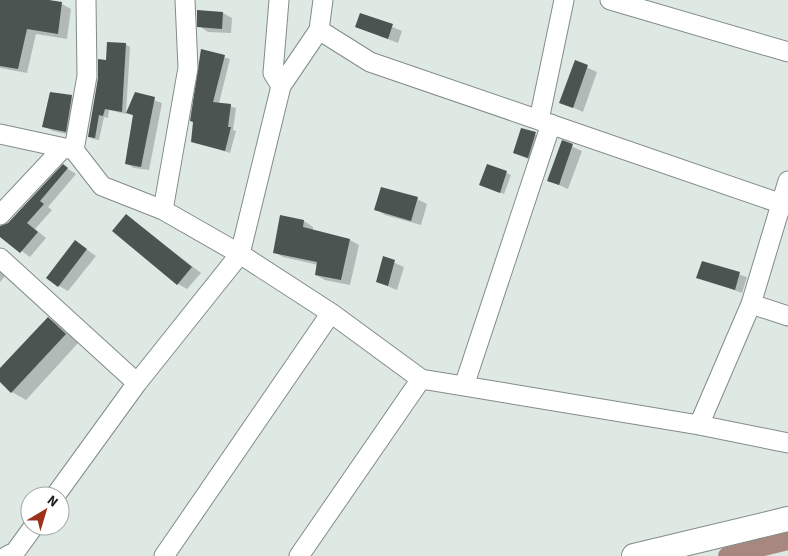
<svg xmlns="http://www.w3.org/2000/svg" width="788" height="556" font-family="'Source Sans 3',sans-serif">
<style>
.shadow{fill:#0003}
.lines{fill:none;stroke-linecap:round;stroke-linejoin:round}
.canal{stroke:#a78780;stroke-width:18}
.building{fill:#4b5450}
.minor-casing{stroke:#828c88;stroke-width:21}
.tertiary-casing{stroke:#828c88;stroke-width:26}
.minor{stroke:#fff;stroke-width:19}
.tertiary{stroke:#fff;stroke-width:24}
</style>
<rect width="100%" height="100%" fill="#dee9e4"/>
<path class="shadow" d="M2 0H42L62 4 71 9 67 39 36 34 27 73 0 68Z
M223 13 232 18 231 33 208 32 199 26Z
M361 14 402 31 398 43 356 27Z
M125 44 130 47 126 114 109 110 108 118 104 117 99 140 93 139 89 136Z
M202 51 230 59 219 103 236 108 233 130 236 131 230 153 192 141Z
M575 62 597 72 583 112 561 102Z
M50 93 72 97 81 102 75 136 53 131 43 126Z
M136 94 162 103 149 170 134 168 126 163 134 116 128 113Z
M522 129 545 139 537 163 514 153Z
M562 142 582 151 568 189 548 180Z
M487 165 511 175 504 194 485 187Z
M63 166 76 174 48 207 52 210 35 229 46 238 30 257 0 235V227L9 224Z
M417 199 427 204 421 225 385 215 376 209Z
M127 216 201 273 187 289 178 284Z
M281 216 304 221 313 227V230L350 240 359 245 350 285 325 280 316 275 318 265 283 257 274 252Z
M76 242 96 256 68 291 59 286Z
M384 258 404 267 397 290 377 282Z
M703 263 747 277 742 293 698 277Z
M0 272 5 276 0 282Z
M48 318 62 326 79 342 26 400 12 392 0 380V370Z"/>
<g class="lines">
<path class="canal" d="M727 556 788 541"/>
</g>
<path class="building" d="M0 0H49L62 2 58 34 27 29 18 69 0 66Z
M197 10 223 12 222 29 197 27Z
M360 13 393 24 388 39 355 27Z
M107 42 126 43 122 112 105 109 103 116 99 115 95 138 88 137 98 78V59L106 60Z
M201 49 225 55 213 102 231 104 228 127H231L225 151 191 142 193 122 190 121Z
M575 60 588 65 573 108 559 103Z
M50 92 72 95 66 132 42 127Z
M135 92 155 97 141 167 125 164 133 115 126 113Z
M521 128 536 132 528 158 513 153Z
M562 140 573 144 559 185 547 181Z
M63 164 68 168 40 201 44 204 27 223 38 232 20 253 0 237V226L8 223Z
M487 164 507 171 500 193 479 185Z
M381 187 418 197 411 221 374 210Z
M126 214 192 267 177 285 112 231Z
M280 215 304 220 303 227 350 239 341 280 315 275 317 262 273 253Z
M75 240 87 249 58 287 46 278Z
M383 256 395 260 388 286 376 282Z
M702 261 740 272 735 290 696 278Z
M48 317 66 334 11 393 0 382V368Z"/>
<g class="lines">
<g class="minor-casing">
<path id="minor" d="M279 0 273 73 281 86
M323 0 319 30 281 86 240 254 331 313 421 379 699 425 788 443
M610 0 788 52
M319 30 370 62 539 120 564 0
M541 121 788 206
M0 134 74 150 102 186 163 210 240 254 137 383 55 496
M74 150 87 76 86 0
M163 210 188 68 185 0
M0 215 63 148
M0 258 137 383
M751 304 788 316
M464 386 551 124
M699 425 751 304 788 181
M7 556 15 552 34 526
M164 556 331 313
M299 556 421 379"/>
</g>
<g class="tertiary-casing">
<path id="tertiary" d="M634 556 788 519"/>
</g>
<use href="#minor" class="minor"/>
<use href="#tertiary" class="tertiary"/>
</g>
<g transform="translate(45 511) rotate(38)"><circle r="24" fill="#ffffff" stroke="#a4a5a5"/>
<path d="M0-4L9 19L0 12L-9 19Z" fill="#9b321c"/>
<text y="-8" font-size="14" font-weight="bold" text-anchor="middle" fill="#1b1f1e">N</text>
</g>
</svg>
